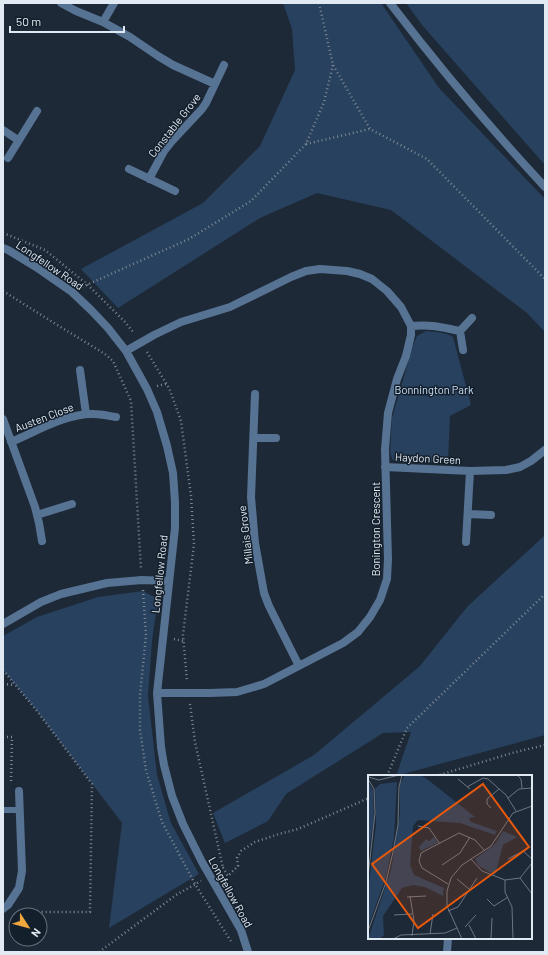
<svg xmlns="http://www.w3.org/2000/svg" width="548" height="955" font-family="Barlow,sans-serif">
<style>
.green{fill:#27415e}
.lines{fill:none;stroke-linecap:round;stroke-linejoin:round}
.path{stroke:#7f8894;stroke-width:2.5;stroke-dasharray:1 3;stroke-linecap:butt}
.service{stroke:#577393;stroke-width:6}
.minor{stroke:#577393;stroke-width:8}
.tertiary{stroke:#577393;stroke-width:8}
.labels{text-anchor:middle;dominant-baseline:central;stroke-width:3;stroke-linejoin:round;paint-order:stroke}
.street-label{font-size:11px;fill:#e1e9f2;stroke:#141f2c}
.park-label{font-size:11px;fill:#cce1fa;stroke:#141f2c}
.inset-road{fill:none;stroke:#6c7682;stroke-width:1}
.view{fill:#e8590c;fill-opacity:0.15;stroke:#e8590c;stroke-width:2}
.inset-edge{fill:none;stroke:#e1e9f2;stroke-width:2}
</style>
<rect width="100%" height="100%" fill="#1e2937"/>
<path class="green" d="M283 3H381L439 88 545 199V332L527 313 391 210 317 193 260 218 118 308 81 269 203 203 260 146 295 70 292 29Z
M406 3H545V165L422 25Z
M426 331C435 332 445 332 453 337L471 405 450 416 448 462H397L392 459 390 452 392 418 413 345 417 336Z
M545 535V735L396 776 411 732 383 733 286 794 268 821 225 843 213 813 314 755 420 666 467 607Z
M143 591 158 599 152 641 148 696 157 775 171 823 199 874 109 928 122 823 37 711 3 670V636L37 617 98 597Z"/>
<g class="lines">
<path class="path" d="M319 3 333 65 370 129 427 159 545 279
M306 144 370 129
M3 233 45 250 88 285 125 322 134 333
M82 287 189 239 251 201 306 144 324 102 333 65
M3 291 54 323 105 354 113 361 131 401 141 569
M147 352 169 388 181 421 191 496 194 544 183 635 187 681
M157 386 166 384
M143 590 146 635 140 695V730L146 770 162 822 195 884 232 943
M174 639 183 641
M3 670 37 711 92 784 90 912H16
M3 684 14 685
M190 704 195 742 223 868
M3 737H12L11 784
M387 776 407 728 545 594
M436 776 512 753 545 745
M219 870 223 868 228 876 238 866 237 858 241 851 255 842 279 834 298 829 369 798
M99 952 176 895 201 881"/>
<path class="service" d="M3 810H20"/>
<path class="minor" d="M61 3 76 11 103 22 130 37 158 56 173 65 215 84
M103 22 114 3
M3 130 18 140
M8 158 37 111
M129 169 175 191
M149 179 164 151 172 141 202 109 206 103 224 65
M3 248 8 250 36 267 72 292 91 310 108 328 126 351 147 389 157 412 167 446 173 473 175 502V528L157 693 161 747 164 765 172 796 183 824 202 862 241 930 248 952
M411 326C429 324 442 327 460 331
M463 350 460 331 472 318
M126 351 154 335 181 322 230 307 291 277 306 271 320 269 347 271 360 274 372 279 387 291 401 307 411 326V335L406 356 397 379 388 413 385 449 388 559 387 579 380 600 370 617 358 632 343 643 264 684 237 692 210 693H157
M80 370 86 414
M255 394 251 497 255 543 264 593 269 606 299 666
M3 419 35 507 39 523 42 541
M254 438H276
M11 442C35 432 67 413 94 414 101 414 109 416 116 417
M385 467 470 471 506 470 520 467 531 461 545 450
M468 514 491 515
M37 515 72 504
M466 542 470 471
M3 624 41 602 61 594 107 583 142 580 169 581
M3 909 8 905 19 888 22 871 19 791
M447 952 448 938"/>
<path class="tertiary" d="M390 3C439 67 490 128 545 187"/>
</g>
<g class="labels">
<g class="street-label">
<text transform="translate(174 125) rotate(-52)">Constable Grove</text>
<text transform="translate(50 265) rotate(34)">Longfellow Road</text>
<text transform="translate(44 417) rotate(-21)">Austen Close</text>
<text transform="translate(428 458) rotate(3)">Haydon Green</text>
<text transform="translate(375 529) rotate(-90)">Bonington Crescent</text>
<text transform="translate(245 535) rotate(-97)">Millais Grove</text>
<text transform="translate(159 574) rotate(-84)">Longfellow Road</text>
<text transform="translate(231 892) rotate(61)">Longfellow Road</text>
</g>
<g class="park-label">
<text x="434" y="389">Bonnington Park</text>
</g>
</g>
<g transform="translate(368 775)">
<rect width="164" height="164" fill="#1e2937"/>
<path d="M37 0H52L59 4 107 42 101 43 103 47 129 56 127 60 92 48 50 45 45 51 42 90 46 100 76 113 75 121 57 112 45 110 34 113 15 141 16 160 12 164H0L23 95 32 39V9ZM0 6 5 16 6 44 0 82ZM29 7 26 63 18 102 0 152V115L8 50 7 14 12 9ZM135 56 149 62 135 70 127 100 111 91 107 84 127 69ZM66 62 70 68 53 76 51 72 58 64 61 66Z" fill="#27415e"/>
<path class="inset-road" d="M149 0 153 4 154 13M0 2 11 5 31 0M0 4 6 14 7 38 0 102M90 4 102 14M99 12 115 3 120 4 138 20 148 36M140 23 151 14 164 13M123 33 119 29V24L131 14M50 51 61 53 72 69M103 84 114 96 137 105 152 103 164 88M140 84 155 76 164 84M74 90 92 78 102 62M152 103 164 119M89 104 101 114M137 105V117L144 132 145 164M80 109 54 93 51 86 53 78 91 58 107 65 117 76M42 121 46 146 44 161M39 122 58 121M119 124 126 131 140 122M80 136 90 132 109 103M26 140 44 139M101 150 108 164M97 152 108 140M0 156 18 107 25 77 30 50 31 12 34 0M62 159 65 139M25 164 33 160 77 158 89 153M94 164 79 131V116L83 103 94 90 123 71 145 38 164 31M123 164 124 143"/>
<path class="view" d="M115 9 161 72 50 153 4 89Z"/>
<rect width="164" height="164" class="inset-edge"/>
</g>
<rect width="548" height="955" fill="none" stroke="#e1e9f2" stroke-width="8"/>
<g transform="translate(28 927) rotate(126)"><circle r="19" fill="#141f2c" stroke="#66707b"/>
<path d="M0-3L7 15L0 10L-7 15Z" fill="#efa73d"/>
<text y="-6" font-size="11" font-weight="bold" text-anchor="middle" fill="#e1e9f2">N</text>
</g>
<path d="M10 26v6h114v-6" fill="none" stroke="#e1e9f2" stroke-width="2"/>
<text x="16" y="26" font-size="12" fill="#e1e9f2" stroke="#141f2c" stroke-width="3" paint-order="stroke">50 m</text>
</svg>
